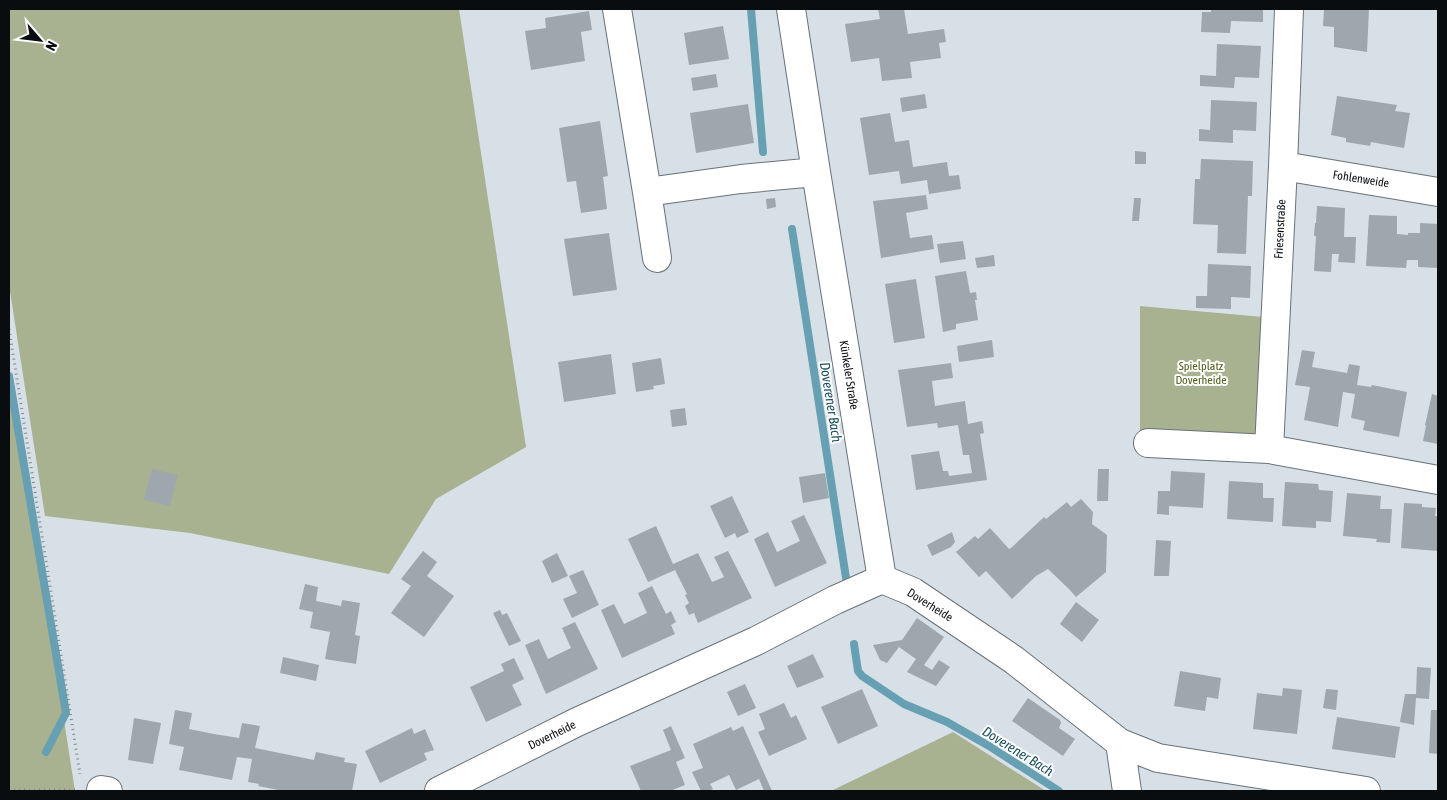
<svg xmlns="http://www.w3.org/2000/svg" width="1447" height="800" font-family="'Asap Condensed',sans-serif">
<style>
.green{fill:#a8b291}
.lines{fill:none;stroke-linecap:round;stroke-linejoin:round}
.stream{stroke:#67a0b2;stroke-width:8}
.building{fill:#9ea7ad}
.minor-casing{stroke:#6a7279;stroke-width:30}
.path{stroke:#82888e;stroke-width:3;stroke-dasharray:1 4;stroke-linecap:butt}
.minor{stroke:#fff;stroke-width:28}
.labels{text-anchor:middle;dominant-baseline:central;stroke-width:4;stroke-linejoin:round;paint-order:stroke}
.street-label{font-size:12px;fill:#0a0d10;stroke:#fff}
.park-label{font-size:12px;fill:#4f5e17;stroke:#fff}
.water-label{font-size:14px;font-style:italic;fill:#1f515f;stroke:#fff}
</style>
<rect width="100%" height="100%" fill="#d7e0e7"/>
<path class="green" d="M9 9H459L526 447 436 499 389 574 190 533 45 516 9 285Z
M1140 306 1263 317 1261 437 1140 432Z
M9 367 75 791H9Z
M953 732 1046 791H831Z"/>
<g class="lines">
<path class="stream" d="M751 9 763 152
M792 229 846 578
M9 376 66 713 46 752
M854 644 858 671 862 676 904 704 947 722 989 746 1059 791"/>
</g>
<path class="building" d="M878 9H904L908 34 944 29 946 42 939 43 941 58 910 62 912 78 882 81 879 58 851 62 845 24 880 19Z
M1211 9H1263V22L1231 21 1230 33 1201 32 1202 12H1211Z
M1324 9H1369L1367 52 1334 47V27L1323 26Z
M589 11 592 30 581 32 585 61 531 70 525 31 546 28 545 18Z
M723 26 729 59 689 65 684 33Z
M1217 44 1261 46 1259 78 1235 77 1234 88 1200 86V75L1216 76Z
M716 74 718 87 693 91 691 78Z
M925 94 927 108 902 112 900 98Z
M1337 96 1397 105 1395 111 1410 113 1404 148 1371 142 1370 146 1346 142V138L1331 135Z
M1211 100 1257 102 1256 131 1233 130V143L1199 141V129L1210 130Z
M748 104 754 143 696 153 690 113Z
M890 113 895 142 909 140 913 167 947 162 949 176 959 175 961 189 929 194 927 180 901 184 899 171 869 175 860 118Z
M600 121 608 176 603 177 607 209 581 213 576 181 567 182 559 128Z
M1135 151 1146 152V164H1135Z
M1201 159 1253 161 1252 196H1248L1246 254 1217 253 1218 225 1193 224 1195 179H1200Z
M926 195 928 209 906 213 908 225 910 238 932 235 934 249 881 258 873 201Z
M775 198 776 207 767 209 766 199Z
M1134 198H1141L1139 221H1132Z
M1317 206 1345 208 1344 237H1356L1355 263 1338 262 1339 254H1332L1331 272 1314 271 1316 236H1314L1315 223H1316Z
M1369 215 1397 216V234L1408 235V233H1420V223L1438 224V268L1418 267V260H1407L1406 268 1366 266Z
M609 233 617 290 573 296 564 239Z
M963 241 966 259 940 263 937 244Z
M994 255 995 266 977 268 975 258Z
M1208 264 1251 266 1250 298 1231 297V309L1196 308V296H1207Z
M966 271 970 293 976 292 977 300H975L978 320 956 324V329L943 332 935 276Z
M916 279 925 338 894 343 885 284Z
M992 340 994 357 959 362 957 346Z
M1302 350 1315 352 1312 367 1347 373 1349 364 1360 366 1357 385 1371 387 1372 385 1407 392 1399 437 1363 430 1365 421 1351 418 1355 394 1343 392 1338 427 1304 420 1310 387 1295 385Z
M611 354 616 394 564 402 558 362Z
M661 358 665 384 653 386 654 389 636 392 632 363Z
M951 363 953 378 932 381 935 406 965 401 968 424 982 421 984 433 980 434 987 480 916 490 911 455 939 451 943 471H948L949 476 972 473 969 455H963L958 425 938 428 937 423 907 427 898 370Z
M1432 394 1438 396V444L1423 441 1426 426 1425 425Z
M685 408 687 425 672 427 670 410Z
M152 469 178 475 170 506 144 500Z
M1098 469H1109L1108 501H1097Z
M1171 471 1205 473 1203 508 1169 506V515L1157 514 1158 491H1170Z
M825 473 829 498 803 503 799 477Z
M1229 481 1263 483V498H1274L1273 522 1227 519Z
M1285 482 1318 484 1319 490 1333 491 1331 522 1316 521V528L1282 526Z
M1347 493 1381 496 1380 509H1392L1390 543 1376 542 1377 539 1343 536Z
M732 496 749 532 737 538 735 533 725 538 710 506Z
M1081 499 1093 512 1092 524 1107 535 1106 572 1076 597 1069 589 1048 569 1036 576 1012 599 986 571 979 577 956 552 975 536 978 539 990 528 1009 549 1011 548 1044 517 1046 519 1067 502 1071 507Z
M1404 503 1422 504V507L1436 508 1435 516H1438V551L1401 548Z
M804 515 827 563 775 587 754 539 768 532 777 552 800 541 791 521Z
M656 526 673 564 698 553 712 582 724 577 714 557 728 551 752 598 698 623 694 613 689 615 685 606 689 603 685 595 687 594 675 570 648 582 628 539Z
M952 532 955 542 951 547 932 556 927 545Z
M1156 540 1171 541 1169 576H1154Z
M423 551 437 562 427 576 454 596 424 637 391 613 411 586 401 579Z
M557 553 568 576 552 583 542 561Z
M583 570 599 605 572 618 563 599 577 593 569 576Z
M305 584 318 587 316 601 341 606 342 600 360 603 355 635 360 636 356 664 325 659 330 632 310 628 313 612 299 609Z
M652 586 666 614 671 611 676 622 671 625 675 634 622 658 601 610 614 604 624 624 647 613 638 593Z
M1076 602 1099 620 1082 642 1060 624Z
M500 610 502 615 507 613 521 641 509 646 493 613Z
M917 618 944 637 924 665 932 670 939 660 950 667 936 686 907 672 916 659 899 647 887 663 880 660 873 645 902 640Z
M575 622 598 669 546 694 525 645 539 639 548 659 571 648 562 628Z
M813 654 824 677 797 688 787 666Z
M283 657 319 665 316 681 280 673Z
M514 658 524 679 512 685 522 705 486 722 470 687 504 671 501 664Z
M1417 667 1431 668 1429 699 1416 698 1414 725 1400 722 1405 694H1416Z
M1180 671 1221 678 1218 699 1207 697 1205 711 1174 706Z
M745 684 756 708 738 716 727 692Z
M1283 688 1302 690 1297 734 1253 729 1257 693 1282 696Z
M862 689 878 726 838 744 821 707Z
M1326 689 1338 690 1336 710 1323 708Z
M1028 698 1060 720 1061 723 1059 728 1075 739 1063 756 1012 721Z
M784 703 791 718 796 715 807 739 769 756 758 732 765 729 759 714Z
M175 710 192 713 189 729 214 734 239 738 242 723 260 726 255 748 314 760 316 752 345 758 344 762 357 764 352 791 339 790V791H318L310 790V791H283L258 786 259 784 248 782 252 759 237 757 232 780 179 770 184 747 169 744Z
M1431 710H1438V754L1429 753Z
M1337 717 1400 727 1395 758 1332 749Z
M134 718 161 723 153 764 128 760Z
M671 726 685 758 676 762 685 785 670 791H641L630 766 671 750 663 730Z
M743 726 772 791H764L759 779 736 790 729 775 710 784 713 789 708 791H701L692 772 703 768 693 744 731 727 733 731Z
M412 728 414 734 425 729 434 750 424 753 427 760 380 783 365 751Z"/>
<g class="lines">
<g class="minor-casing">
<path id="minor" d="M617 9 647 192 657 258
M791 9 816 172 882 579
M1289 9 1283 166 1269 449 1438 480
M1283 166 1438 192
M647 192 741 179 816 172
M1148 443 1269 449
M1120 743 1127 791
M101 790 108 791
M439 791 577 722 756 641 835 600 882 579 913 592 1014 660 1120 743 1158 758 1366 791"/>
</g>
<path class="path" d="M9 329 80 774
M9 790H76"/>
<use href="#minor" class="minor"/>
</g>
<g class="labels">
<g class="street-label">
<text transform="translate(1361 179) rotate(9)">Fohlenweide</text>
<text transform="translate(1280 229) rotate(-87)">Friesenstraße</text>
<text transform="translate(849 375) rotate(81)">Künkeler Straße</text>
<text transform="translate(930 605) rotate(32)">Doverheide</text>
<text transform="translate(552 735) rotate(-26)">Doverheide</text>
</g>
<g class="park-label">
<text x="1201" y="366">Spielplatz<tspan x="1201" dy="14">Doverheide</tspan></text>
</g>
<g class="water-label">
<text transform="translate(831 402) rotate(81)">Doverener Bach</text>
<text transform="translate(1018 751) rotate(32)">Doverener Bach</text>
</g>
</g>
<rect width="1447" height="800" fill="none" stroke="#0a0d10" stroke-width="20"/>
<g transform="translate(40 40) rotate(118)" stroke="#ffffff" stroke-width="4" paint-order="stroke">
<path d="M0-4L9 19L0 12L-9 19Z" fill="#0a0d10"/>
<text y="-8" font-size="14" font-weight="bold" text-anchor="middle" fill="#0a0d10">N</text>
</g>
</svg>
